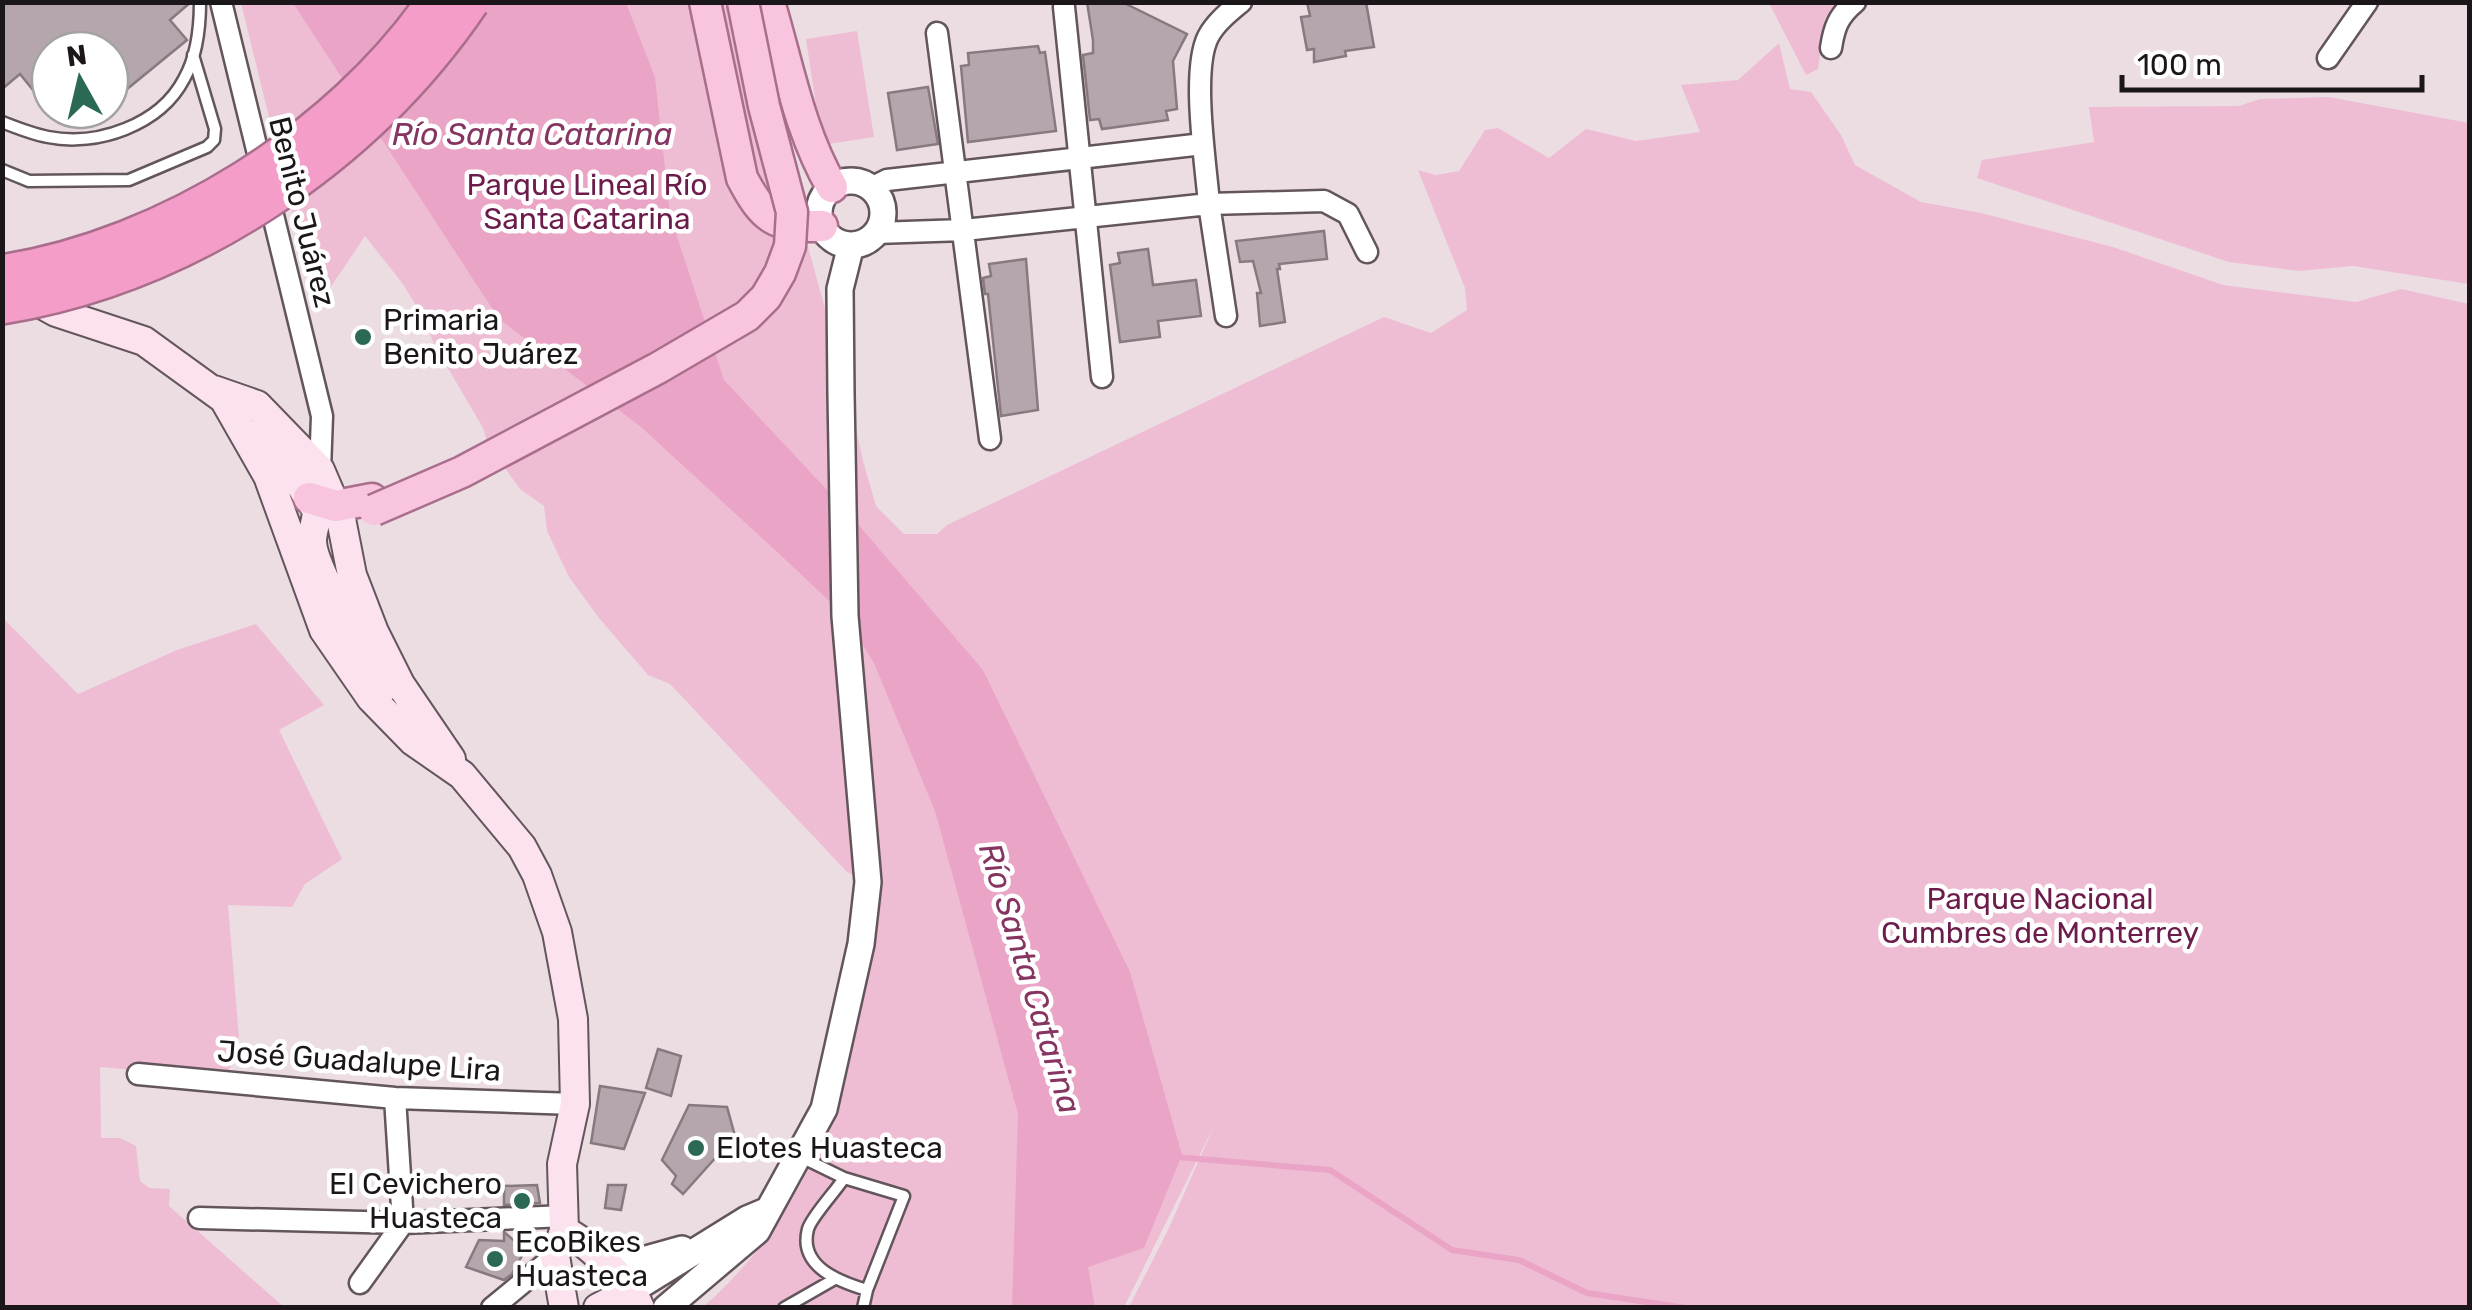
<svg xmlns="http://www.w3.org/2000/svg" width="2472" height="1310" font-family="Rubik,sans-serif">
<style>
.green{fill:#eebdd4}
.water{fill:#eaa4c6}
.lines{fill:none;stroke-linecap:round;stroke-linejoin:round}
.stream{stroke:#eaa4c6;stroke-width:6}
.building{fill:#b4a6ac;stroke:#86797f;stroke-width:2.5}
.service-casing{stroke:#62565c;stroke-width:15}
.minor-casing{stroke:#62565c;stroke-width:25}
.tertiary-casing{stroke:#62565c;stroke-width:30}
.secondary-casing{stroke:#62565c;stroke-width:32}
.primary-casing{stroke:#a86e8b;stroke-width:35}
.service{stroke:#fff;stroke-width:10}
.minor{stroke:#fff;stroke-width:20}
.tertiary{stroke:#fff;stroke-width:25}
.secondary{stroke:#fce2ee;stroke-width:28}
.primary{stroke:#f8c4de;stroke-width:30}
.primary-bridge-casing{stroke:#a86e8b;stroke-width:35;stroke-linecap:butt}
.motorway-bridge-casing{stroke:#a86e8b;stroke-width:40;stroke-linecap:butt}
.primary-bridge{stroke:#f8c4de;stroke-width:30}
.motorway-bridge{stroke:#f49dc8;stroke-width:35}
.poi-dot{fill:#2c6955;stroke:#fff;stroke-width:4}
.labels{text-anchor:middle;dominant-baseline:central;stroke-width:9;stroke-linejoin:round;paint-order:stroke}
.park-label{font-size:30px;fill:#6c1c4a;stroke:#fff}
.street-label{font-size:30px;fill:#1b1619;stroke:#fff}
.poi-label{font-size:30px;fill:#1b1619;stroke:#fff;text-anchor:start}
.water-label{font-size:32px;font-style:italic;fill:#863561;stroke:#fff}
</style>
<rect width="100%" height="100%" fill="#ecdde3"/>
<path class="green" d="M241 3H741L848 392 863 461 876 506 904 534H937L947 525 1384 317 1431 333 1467 310 1465 288 1418 170 1436 175 1459 171 1485 130 1498 128 1549 158 1586 129 1636 141 1700 132 1681 85 1738 80 1779 43 1790 89 1811 92 1841 135 1855 165 1921 202 1981 213 2113 247 2223 285 2356 302 2401 289 2469 304V1307H1129L1168 1230 1214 1126 1124 1307H703C758 1259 799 1198 825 1130L874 888 846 871 670 684 648 675 599 618 569 577 547 531 544 506 520 489 488 445 483 428 435 346 423 317 403 284 365 236 316 309Z
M1769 3H1841L1825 18 1818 69 1806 75Z
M857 31 874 137 822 145 806 39Z
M2329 97 2469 123V284L2353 266 2299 271 2229 262 1977 178 1982 160 2094 142 2089 107 2239 106 2260 99Z
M2 617 78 694 177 650 256 624 324 705 279 730 342 859 305 884 292 907 228 905 239 1038 235 1060 223 1078 100 1067 101 1138H120L136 1146 140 1181 149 1188 170 1189 169 1206 284 1307H3Z"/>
<path class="water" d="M293 3H626L655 77 670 215 724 380 844 508 983 670 1130 972 1182 1155 1144 1248 1088 1267 1095 1307H1012L1018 1114 935 811 874 663 845 616 788 562 641 427 499 319Z"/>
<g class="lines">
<path class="stream" d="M1176 1157 1330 1170 1452 1250 1519 1260 1587 1293 1686 1308"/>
</g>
<path class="building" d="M2 2H191L170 20 187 40 110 103V50H50V85L37 95 20 74 2 89Z
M1087 2H1122L1187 34 1173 61 1177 109 1166 111 1168 120 1102 129 1099 119 1090 120 1083 55 1093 53V40Z
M1307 2H1366L1374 47 1345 51 1346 56 1314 62V49L1307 50 1301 17 1310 16Z
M1038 46 1040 53 1045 52 1056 131 968 142 961 66 969 65 968 53Z
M928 87 938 144 897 150 888 93Z
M1324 231 1327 259 1279 264 1280 269H1277L1285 322 1260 326 1257 293H1261L1253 261 1240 262 1236 241Z
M1148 249 1153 285 1196 280 1201 316 1158 321 1160 337 1120 342 1110 265 1120 263 1118 253Z
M1026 259 1038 410 1001 416 988 294H985L983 278 991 276 989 264Z
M658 1049 681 1056 671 1096 646 1088Z
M600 1086 645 1093 624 1149 591 1143Z
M689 1105 727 1107 735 1136 683 1194 672 1184 676 1176 662 1160Z
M537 1185 540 1203 504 1205V1186Z
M608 1185H626L621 1210 605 1208Z
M504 1232 525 1250 512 1274 504 1280 466 1267 479 1240 504 1241Z"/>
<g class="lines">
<g class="service-casing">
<path id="service" d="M2 122C17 128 32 134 48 137 97 147 160 125 184 79 197 56 200 28 200 2
M2 170 29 181 129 180 207 147 214 140 215 129 193 55
M801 1157 844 1178 904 1196 867 1290 863 1308
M844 1178C836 1191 812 1216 808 1229 798 1267 840 1282 867 1290
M784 1308 833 1280"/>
</g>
<g class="minor-casing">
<path id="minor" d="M221 2 322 416 320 470 316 473
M1241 2C1229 12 1215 23 1208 37 1191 71 1206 165 1209 204L1324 201 1348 214 1367 252
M1064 7 1102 377
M937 33 990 439
M1831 48C1834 28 1838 16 1855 2
M2328 58 2367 2
M871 188 887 180 1203 144
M876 233 964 230 1209 204 1226 316
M138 1074 395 1098 575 1104
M199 1218 403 1223 565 1216
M360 1283 403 1223 395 1098
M492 1308 555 1256"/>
</g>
<g class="tertiary-casing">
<path id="tertiary" d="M819 213a32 32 0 1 1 64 0a32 32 0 1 1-64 0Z
M599 1259 639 1261 682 1249
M631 1291 747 1219 766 1211
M666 1308 757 1231 824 1109 861 944 868 882 845 616 841 394 840 289 851 245"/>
</g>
<g class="secondary-casing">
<path id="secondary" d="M25 295 56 312 144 341 224 399 268 476 324 630 371 698 413 741 462 775 522 847 537 875 557 932 573 1019 575 1104 562 1164 564 1231 555 1256 564 1308
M214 390 257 405 320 470 341 519 352 575 374 632 400 684 451 759
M264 430 317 510C317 521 312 531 312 541 312 566 368 663 383 688
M564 1231C587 1241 631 1284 640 1308
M598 1308 631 1291"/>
</g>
<g class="primary-casing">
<path id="primary" d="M705 2 742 178C764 220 775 227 822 226
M769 2C788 65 799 130 832 187
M309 498 336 506 372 499"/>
</g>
<use href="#service" class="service"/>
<use href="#minor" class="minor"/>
<use href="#tertiary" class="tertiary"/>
<use href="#secondary" class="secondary"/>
<use href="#primary" class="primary"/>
<g class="primary-bridge-casing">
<path id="primary-bridge" d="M374 510 462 472 658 368 747 316 766 297 780 273 790 246 792 212 764 106 743 2"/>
</g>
<g class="motorway-bridge-casing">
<path id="motorway-bridge" d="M2 273C166 247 339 139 434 2
M2 306C189 275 365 158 471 2"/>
</g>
<use href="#primary-bridge" class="primary-bridge"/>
<use href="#motorway-bridge" class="motorway-bridge"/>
</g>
<g class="poi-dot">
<circle cx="363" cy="337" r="10"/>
<circle cx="696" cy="1148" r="10"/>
<circle cx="522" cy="1201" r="10"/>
<circle cx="495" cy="1259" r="10"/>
</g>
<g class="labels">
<g class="park-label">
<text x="587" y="185">Parque Lineal Río<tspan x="587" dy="34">Santa Catarina</tspan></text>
<text x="2040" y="899">Parque Nacional<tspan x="2040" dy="34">Cumbres de Monterrey</tspan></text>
</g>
<g class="street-label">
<text transform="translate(302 212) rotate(76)">Benito Juárez</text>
<text transform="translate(359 1061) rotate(4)">José Guadalupe Lira</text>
</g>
<g class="poi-label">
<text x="383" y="320">Primaria<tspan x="383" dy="34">Benito Juárez</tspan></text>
<text x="716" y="1148">Elotes Huasteca</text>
<text x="502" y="1184" text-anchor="end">El Cevichero<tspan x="502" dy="34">Huasteca</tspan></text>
<text x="515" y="1242">EcoBikes<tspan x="515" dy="34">Huasteca</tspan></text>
</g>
<g class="water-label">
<text x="532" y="134">Río Santa Catarina</text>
<text transform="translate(1030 978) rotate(73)">Río Santa Catarina</text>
</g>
</g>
<rect width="2472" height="1310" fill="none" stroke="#1b1619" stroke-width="10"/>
<g transform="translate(80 80) rotate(352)"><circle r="48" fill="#ffffff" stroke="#a4a2a3" stroke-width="2.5"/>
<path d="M0-8L18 38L0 25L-18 38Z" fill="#2c6955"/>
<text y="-15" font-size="28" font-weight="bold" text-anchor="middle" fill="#1b1619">N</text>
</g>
<path d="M2122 75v15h300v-15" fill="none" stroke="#1b1619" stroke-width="5"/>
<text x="2137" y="75" font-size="30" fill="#1b1619" stroke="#ffffff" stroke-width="8" paint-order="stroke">100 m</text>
</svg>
